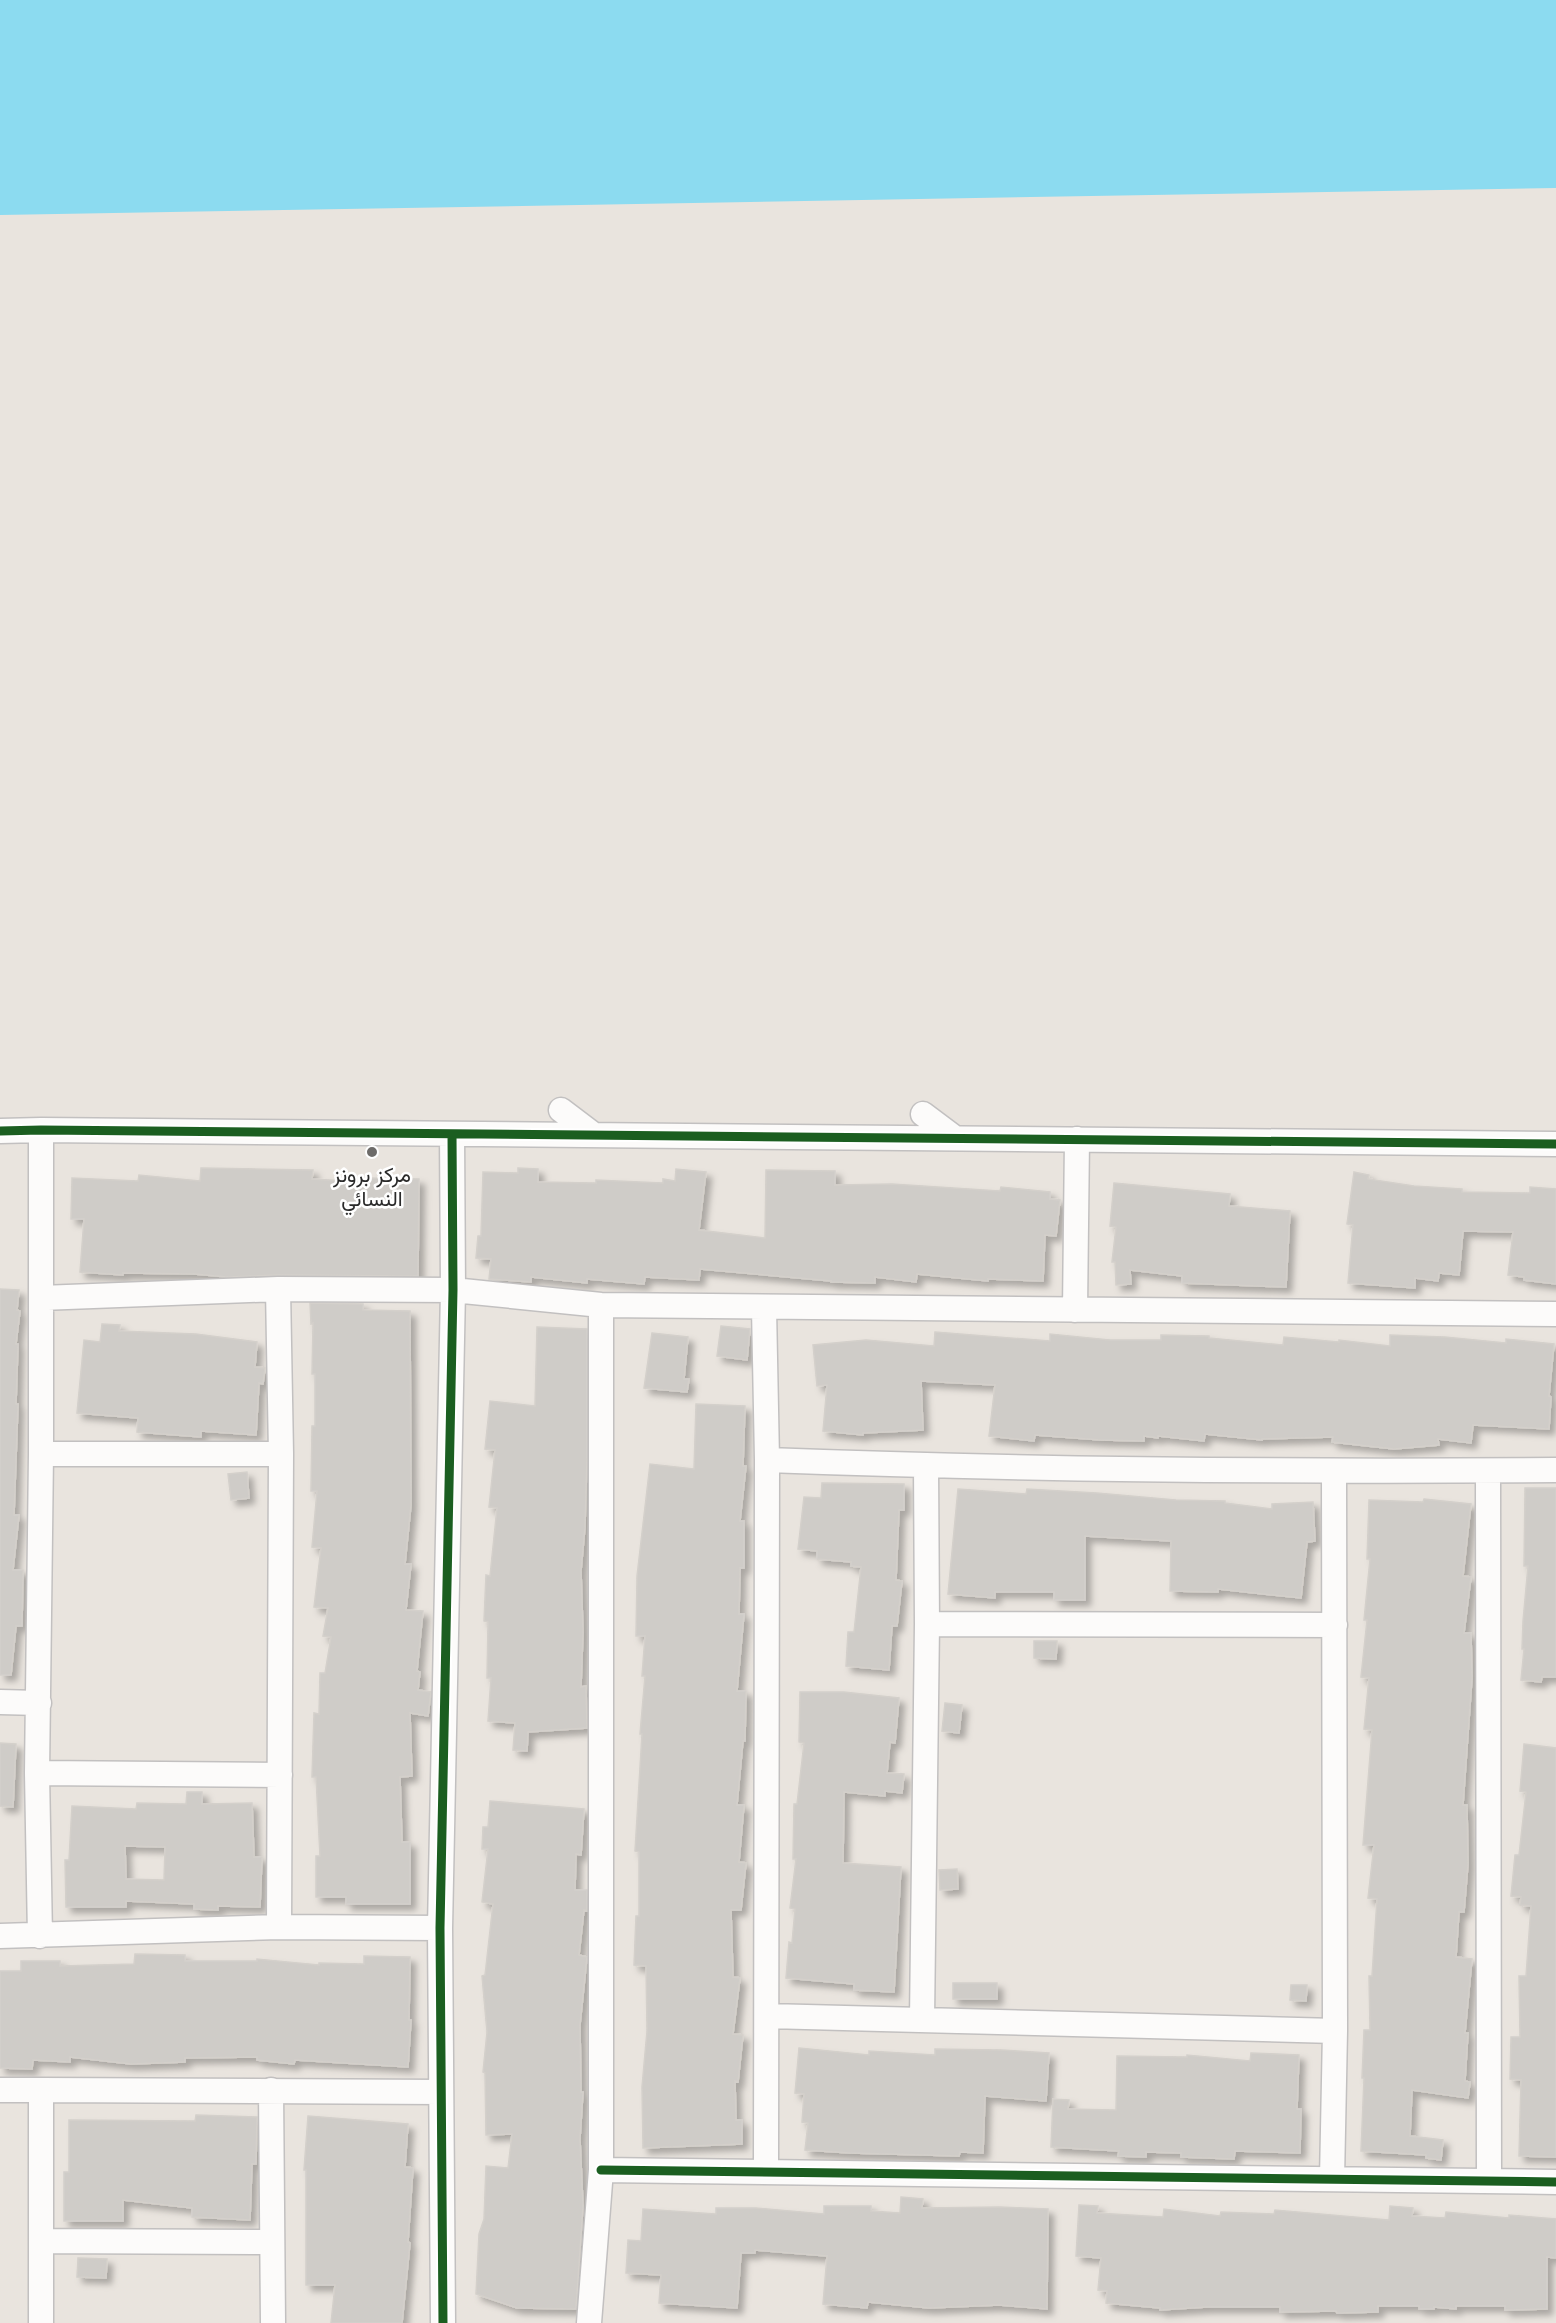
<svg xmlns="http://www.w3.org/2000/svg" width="1556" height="2323" font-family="Quicksand,Vazirmatn,sans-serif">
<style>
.water{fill:#8cdbf0}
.building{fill:#cfccc8;stroke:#d4d0cb;stroke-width:1.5;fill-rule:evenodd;filter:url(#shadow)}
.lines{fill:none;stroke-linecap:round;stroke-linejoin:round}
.minor-casing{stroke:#c2c0c0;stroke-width:27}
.minor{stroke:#fcfbfa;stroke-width:24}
.cycleway-casing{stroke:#fff;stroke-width:13}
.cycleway{stroke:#1b5e20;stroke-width:9}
.poi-dot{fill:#6d6b69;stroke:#fff;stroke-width:2}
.labels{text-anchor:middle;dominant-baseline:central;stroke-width:5;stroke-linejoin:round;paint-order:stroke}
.poi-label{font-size:21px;fill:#2a2a2a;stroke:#fff}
</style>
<defs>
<filter id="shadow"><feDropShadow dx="5.5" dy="5.5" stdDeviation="3" flood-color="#0004"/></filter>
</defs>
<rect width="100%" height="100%" fill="#e9e4de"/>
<path class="water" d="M0 0H1556V188L0 215Z"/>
<path class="building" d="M201 1168 313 1170 312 1179 364 1182 365 1178 419 1179 418 1276 278 1275 227 1277 194 1274 123 1273V1275L80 1272 84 1219H71L72 1178 138 1181 139 1175 200 1181Z
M518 1168 538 1169V1182L596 1183V1180L663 1183V1179L675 1181 676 1169 706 1172 699 1230 765 1238 766 1170 835 1171V1185L892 1184 1000 1191 1001 1187 1050 1192V1199L1060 1200 1056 1236 1045 1235 1043 1281 988 1279V1281L917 1274 916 1282 875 1277V1283L831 1282V1281L700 1269 699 1280 645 1277 644 1284 587 1279V1283L531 1277V1282L489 1279 491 1259 476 1258 478 1236H481L483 1172 518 1173Z
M1354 1172 1369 1175 1368 1179 1414 1186 1462 1189V1192L1530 1193V1187L1556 1189V1284L1524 1280V1277L1508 1275 1513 1232 1463 1231 1459 1275 1439 1273 1438 1281 1415 1278V1288L1348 1283 1353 1225 1347 1224Z
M1114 1183 1230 1194 1229 1206 1290 1211 1286 1287 1182 1283V1276L1130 1270 1131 1284 1116 1285 1115 1262H1112L1116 1227 1110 1226Z
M0 1289 19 1290 17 1310 20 1311 16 1344H18L16 1404H18L14 1515H19L13 1570H23L22 1626H16L11 1675H0Z
M310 1303 363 1304V1310L410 1311 411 1505 405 1564H411L406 1610 423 1611 417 1671 420 1672 418 1690 431 1692 428 1716 410 1713 412 1776 400 1777 402 1842H410V1904H346V1897H316V1856H320L316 1777H312L314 1713 319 1714 320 1673H325L331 1637 323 1636 328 1608 314 1607 321 1548 312 1547 317 1491H311L312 1426H315V1374H312L313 1323 311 1324Z
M102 1324 120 1325 119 1331 196 1334 257 1342 255 1367 265 1368 263 1384 259 1383 256 1435 201 1431V1437L137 1432 138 1418 77 1413 84 1340 100 1342Z
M721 1326 750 1329 747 1360 717 1356Z
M537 1327 587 1329V1458L585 1527 581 1571 583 1632 581 1687 586 1686 587 1728 528 1732 527 1751 513 1750 515 1723 488 1721 491 1678H487L488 1622 484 1621 486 1575 490 1576 497 1508 489 1507 495 1450 485 1449 490 1401 535 1406Z
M935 1332 1050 1341V1334L1110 1340H1161V1335L1209 1336V1338L1283 1345 1284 1337 1339 1342V1340L1390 1346V1335L1445 1337 1506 1343V1339L1554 1344 1549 1396 1551 1397 1549 1429 1473 1425 1471 1443 1438 1439 1439 1445 1394 1449 1332 1442 1333 1437 1262 1439V1440L1205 1434 1204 1441 1158 1436V1438L1144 1436V1441L1101 1440 1035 1435 1034 1441 989 1436 995 1385 921 1381 923 1430 863 1433V1435L823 1431 827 1385 817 1386 813 1345 866 1340 934 1346Z
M652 1333 688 1337 684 1379H689L687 1392 644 1388Z
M696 1404 745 1406 743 1466H746L740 1521H744V1568H740L739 1614H744L737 1691H746L745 1741H743L737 1805H744L739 1862 746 1863 741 1910H731L733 1977 740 1978 733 2034 743 2035 738 2082 735 2081 736 2120H742V2144L643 2148 642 2087 647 2031 646 1966 634 1965 636 1916H639V1852L635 1851 642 1734H640L645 1676H642L645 1636H636L637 1576 650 1464 694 1469Z
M247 1472 249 1498 231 1500 228 1474Z
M822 1483 904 1484V1510H899L896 1580 902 1581 897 1626H892L889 1670 846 1666 848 1632H854L861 1567 851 1566V1562L817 1559V1551L798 1549 804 1497 821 1498Z
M1525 1488H1556V1677H1542L1541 1682 1521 1680 1524 1649H1522L1523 1621 1528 1566H1524Z
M958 1489 1026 1494 1027 1489 1097 1493 1176 1500 1225 1501V1503L1272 1509V1504L1313 1502 1315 1541 1307 1542 1301 1598 1218 1589V1592L1170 1591 1171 1541 1085 1536V1600H1054V1592H995V1598L948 1594Z
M1424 1499 1471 1504 1463 1576 1471 1577 1464 1633H1471L1472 1678 1463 1805H1467L1468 1864 1464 1912H1459L1456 1957 1472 1959 1465 2033H1468L1465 2081 1470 2082 1468 2098 1412 2090 1410 2136 1443 2140 1441 2160 1426 2158V2155L1361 2151 1364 2078H1362L1364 2030H1370L1369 1976H1372L1377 1899 1368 1898 1374 1845H1363L1372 1730 1364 1729 1369 1678 1361 1677 1367 1620H1364L1370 1559H1367L1369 1500 1423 1502Z
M1034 1641H1057L1056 1659 1034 1658Z
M800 1692H844L899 1698 895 1743 890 1742 887 1773 904 1774 902 1793 885 1791V1796L844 1792 843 1863 901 1867 894 1992 854 1990V1984L786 1978 789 1942 792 1943 795 1909 790 1908 796 1859H793L794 1804H797L804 1743 799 1742Z
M945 1703 962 1705 959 1733 942 1731Z
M0 1743 16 1744 13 1807 0 1806Z
M1524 1744 1556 1748V2157L1519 2156 1521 2080 1510 2079 1511 2037H1520L1519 1976H1526L1531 1906 1520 1905 1521 1897 1511 1896 1515 1855H1519L1526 1792 1520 1791Z
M187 1792H202V1804L252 1803 254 1857H262L260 1907 218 1906V1910L194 1909V1904L126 1901V1907H66L65 1860H69L72 1806 136 1809 137 1803 186 1804ZM125 1846 165 1847 164 1880 126 1879Z
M490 1801 584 1809 581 1855 576 1854 575 1890H587V1911L584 1910 579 1955 587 1957 580 2025 581 2092H583L580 2139 583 2206 576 2309 517 2308 476 2294 479 2234 484 2219 486 2166 508 2168 512 2134 486 2135 485 2073 483 2072 487 2032 482 1976 485 1975 493 1904 482 1902 488 1849H482L483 1827H488Z
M957 1869 958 1889 940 1890 939 1870Z
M135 1954 185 1955V1961H257V1959L319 1965V1963L364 1964V1956L410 1957 409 2020H411L408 2067 295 2060 294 2064 257 2060V2057L185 2058V2062L131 2064 70 2057V2062L33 2060 32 2069 0 2068V1971H21V1961H60V1966L134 1964Z
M953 1983H997V1999H953Z
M1291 1985H1307L1306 2001 1290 2000Z
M799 2048 869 2055V2051L935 2055V2049L1002 2050 1049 2053 1046 2101 985 2096 983 2153 960 2152 959 2156 850 2153 805 2150 808 2123 802 2122 804 2094 795 2093Z
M1251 2053 1299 2055 1297 2109H1301L1300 2153 1235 2151 1234 2159 1181 2157V2153L1146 2152V2157L1118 2156 1119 2151 1051 2147 1053 2099 1069 2100 1068 2109 1116 2110 1117 2056 1187 2057V2055L1250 2061Z
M196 2115 257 2117 256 2164H252L250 2220 192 2217V2208L123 2200V2221H64V2172H69V2120L195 2121Z
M308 2116 408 2124 405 2167 413 2168 408 2242 410 2243 402 2323H331L335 2285H306V2170H304Z
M901 2197 923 2199 922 2208 1000 2207 1048 2209 1047 2309 999 2305 929 2308 868 2302 867 2308 823 2304 827 2256 755 2250V2253H741L737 2308 659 2303 661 2275 626 2273 628 2240 641 2241 643 2209 716 2214V2208H756L824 2214V2206H871V2211L900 2213Z
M1079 2205 1098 2206 1097 2213 1163 2217 1164 2209 1220 2216 1221 2212 1274 2214 1275 2210 1389 2220 1390 2206 1413 2208 1412 2216 1445 2218 1446 2212 1509 2218V2215L1556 2219V2258L1547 2257V2309L1505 2310V2306H1456V2309L1434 2307V2309H1419V2306H1378V2312L1337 2313 1336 2311 1280 2312V2307H1207L1160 2310V2308L1106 2303 1107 2291 1098 2290 1101 2258 1076 2256Z
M78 2258 107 2259 106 2278 77 2277Z"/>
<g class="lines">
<g class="minor-casing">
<path id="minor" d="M561 1110 594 1135
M923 1114 955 1138
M0 1131 41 1130 1556 1144
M278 1289 281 1454 279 1927
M41 1298 278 1289 453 1290 601 1305 1556 1314
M764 1308 767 1460 766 2172
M1075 1310 1077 1139
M41 1454H281
M767 1460C1030 1470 1293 1472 1556 1470
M1488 1471 1489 2181
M927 1624 1335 1625
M0 1702 39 1703
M37 1773 280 1775
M0 1936 279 1927 440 1928
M40 1936 37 1773 41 1454V1130
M768 2016 1335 2031
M922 2019 927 1624 926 1466
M0 2090H41
M271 2090 273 2323
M601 2170 1556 2182
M1332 2179 1335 2031 1334 1472
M41 2241 271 2242
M41 2323V2090L441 2092
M443 2323 440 1928 453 1290 452 1134
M589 2323 601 2170V1305"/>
</g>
<use href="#minor" class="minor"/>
<g class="cycleway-casing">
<path id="cycleway" d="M0 1131 41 1130 1556 1144
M601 2170 1556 2182
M443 2323 440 1928 453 1290 452 1134"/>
</g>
<use href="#cycleway" class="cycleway"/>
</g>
<circle class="poi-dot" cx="372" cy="1152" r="6"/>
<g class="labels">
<g class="poi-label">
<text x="372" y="1174">مركز برونز<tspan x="372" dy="24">النسائي</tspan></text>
</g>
</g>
</svg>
